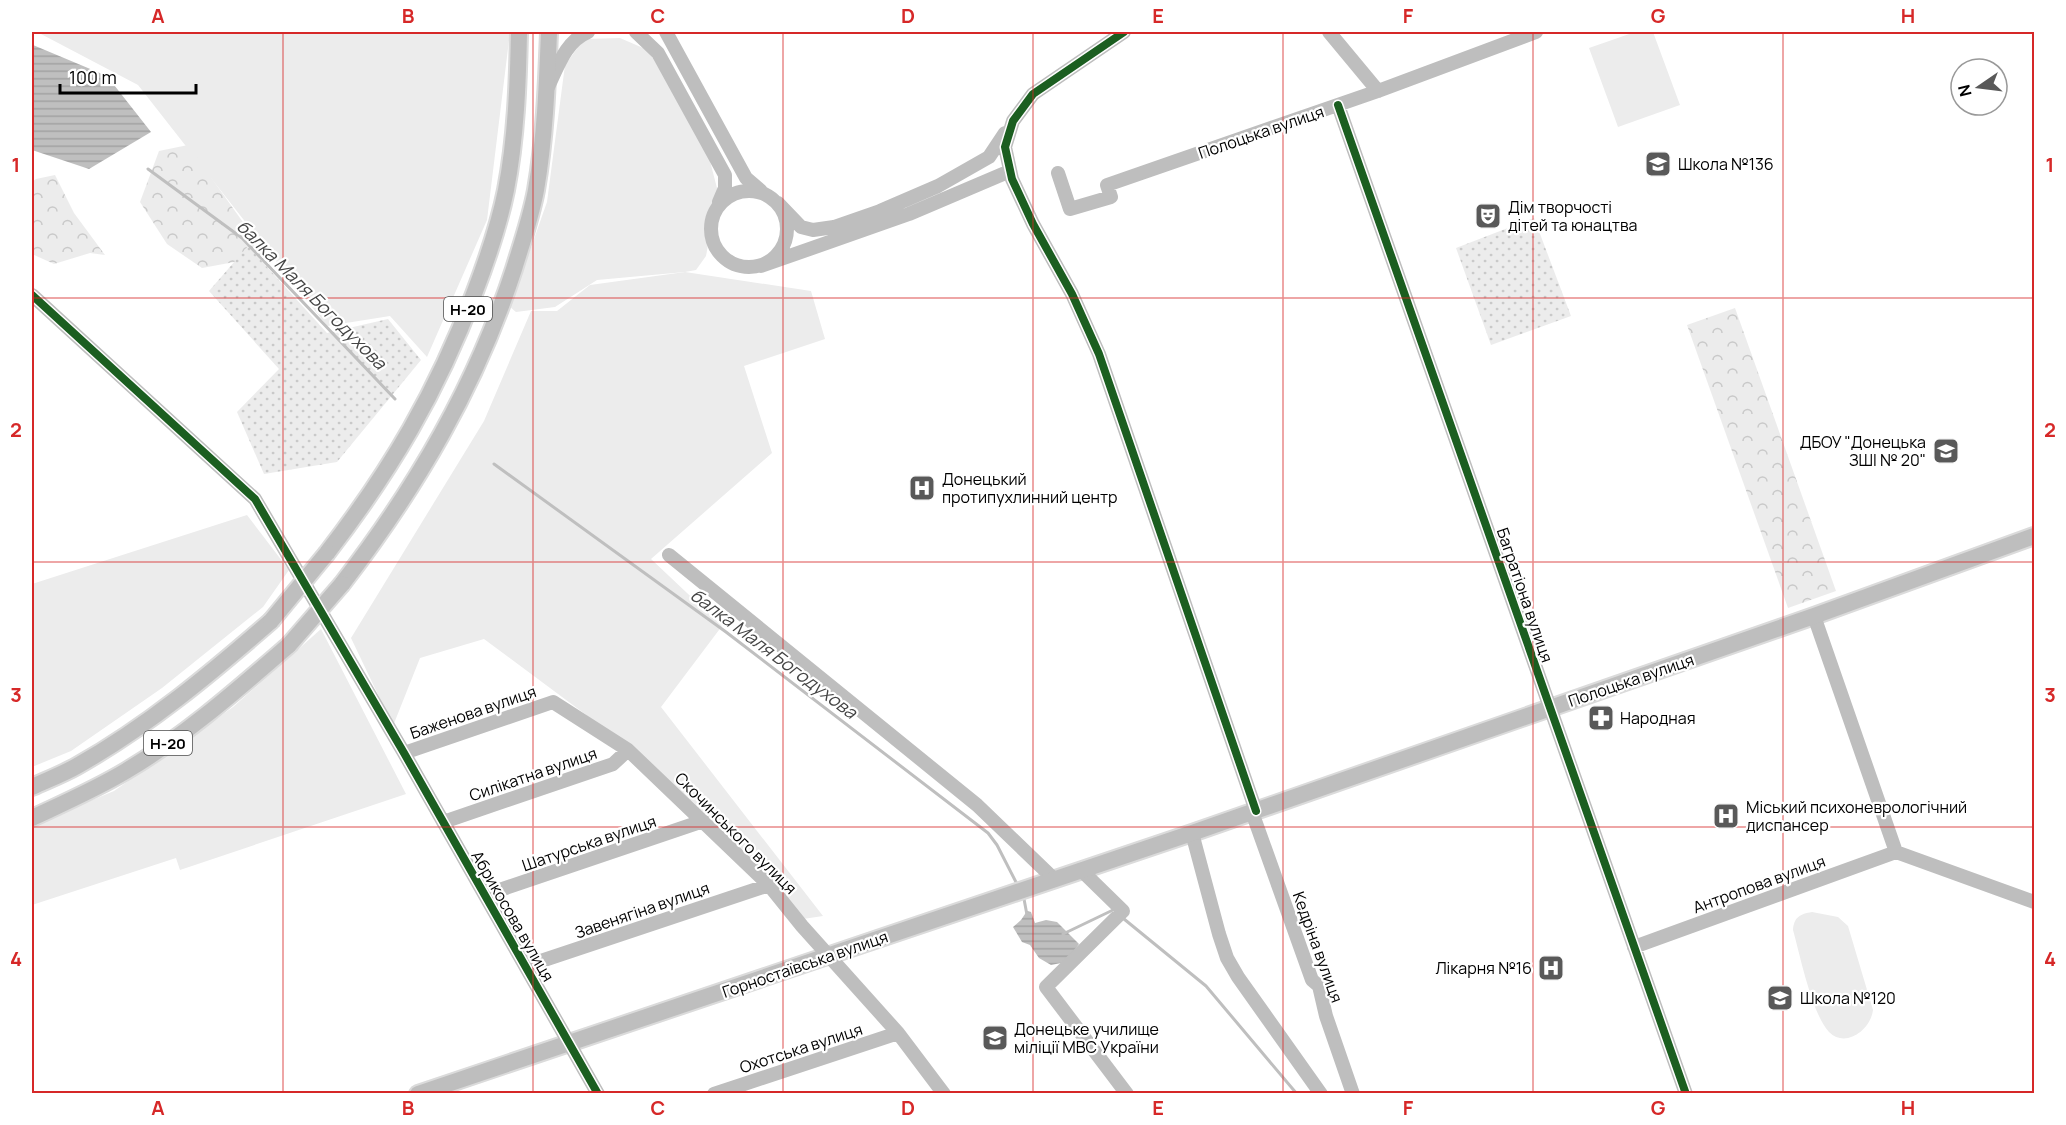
<svg xmlns="http://www.w3.org/2000/svg" width="2066" height="1125" font-family="Manrope,sans-serif">
<style>
.grass{fill:#ececec}
.forest{fill:url(#forest-crowns)}
.park{fill:url(#park-dots)}
.water{fill:url(#water-rules)}
.lines{fill:none;stroke-linecap:round;stroke-linejoin:round}
.stream{stroke:#bfbfbf;stroke-width:3}
.major-casing{stroke:#dbdbdb;stroke-width:20}
.minor{stroke:#bebebe;stroke-width:14}
.major{stroke:#bebebe;stroke-width:16}
.major-bridge-casing{stroke:#dbdbdb;stroke-width:20;stroke-linecap:butt}
.major-bridge{stroke:#bebebe;stroke-width:16}
.cycleway-casing{stroke:#fff;stroke-width:11}
.cycleway{stroke:#1b5e20;stroke-width:8}
.grid{fill:none;stroke:#d62828;stroke-width:1.5;stroke-opacity:0.55}
.labels{text-anchor:middle;dominant-baseline:central;stroke-width:4.5;stroke-linejoin:round;paint-order:stroke}
.shield{fill:#fff;stroke:#4c4c4c;stroke-width:1.5}
.shield-label{font-size:15px;font-weight:bold;fill:#000}
.street-label{font-size:16px;fill:#000;stroke:#fff}
.poi-label{font-size:16px;fill:#000;stroke:#fff;text-anchor:start}
.water-label{font-size:18px;font-style:italic;fill:#444;stroke:#fff}
.neatline{fill:none;stroke:#d62828;stroke-width:2}
.grid-label{font-size:20px;text-anchor:middle;font-weight:bold;fill:#d62828}
</style>
<defs>
<pattern id="forest-crowns" width="20" height="18" patternUnits="userSpaceOnUse" patternTransform="scale(1.5)"><rect width="20" height="18" fill="#ececec"/><path d="M2 6a3 3 0 1 1 6 0M12 15a3 3 0 1 1 6 0" fill="none" stroke="#c9c9c9"/></pattern>
<pattern id="park-dots" width="8" height="8" patternUnits="userSpaceOnUse" patternTransform="scale(1.5)"><rect width="8" height="8" fill="#ececec"/><path d="M2 2h.1M6 6h.1" fill="none" stroke="#c9c9c9" stroke-width="1.8" stroke-linecap="round"/></pattern>
<pattern id="water-rules" width="6" height="5" patternUnits="userSpaceOnUse" patternTransform="scale(1.5)"><rect width="6" height="5" fill="#bfbfbf"/><path d="M0 2.5h6" fill="none" stroke="#a2a2a2"/></pattern>
</defs>
<rect width="100%" height="100%" fill="#fff"/>
<path class="grass" d="M40 32H510L487 220 427 357 390 316 327 326 138 85 41 34Z
M1635 32H1653L1680 105 1618 127 1589 48Z
M620 38 650 51 703 134 718 192 706 256 696 270 685 272 811 291 825 339 744 366 772 453 651 559 722 626 661 707 823 916 803 919 632 749 484 639 420 658 393 726 351 638 484 421 531 311H557L590 285 685 272 597 280 555 307 516 312 510 307 547 202 565 65 584 39Z
M247 515 289 570 263 607 162 688 71 751 32 767V584Z
M321 629 406 794 180 870 176 858 32 905V825L114 791 233 707Z
M1812 912 1838 917 1848 926 1873 1010C1871 1029 1846 1049 1829 1032 1812 1014 1800 955 1793 930 1794 917 1800 914 1812 912Z"/>
<path class="forest" d="M188 145 267 256 202 268 167 244 140 202 159 151Z
M55 175 74 213 105 255 90 253 54 264 32 254V182L36 179Z
M1735 308 1836 591 1788 608 1687 325Z"/>
<path class="park" d="M1534 218 1571 316 1491 345 1456 248Z
M248 246 327 333 388 319 421 360 337 462 264 474 237 412 279 369 209 291Z"/>
<path class="water" d="M32 43 33 45 107 76 151 132 89 169 32 150Z
M1027 911 1031 912 1035 923 1046 920 1057 922 1079 944 1066 962 1051 965 1039 958 1030 945 1022 942 1013 927 1021 920Z"/>
<g class="lines">
<path class="stream" d="M148 169 242 238 395 399
M494 464 726 632 988 833 997 845 1017 884
M1024 899 1027 915
M1124 919 1206 986 1297 1094
M1063 934 1113 910"/>
<g class="major-casing">
<path id="major" d="M327 553C391 470 437 392 474 294 487 260 499 225 506 190 516 138 518 84 519 32
M342 584C416 488 476 386 514 269 522 243 531 217 536 190 545 138 547 84 549 32
M32 787C47 780 63 774 77 766 148 726 210 674 271 621
M32 818C64 803 96 789 126 771 185 736 237 690 289 645
M418 1094 1192 833 1814 616 2034 536"/>
</g>
<path class="minor" d="M636 32 658 53 725 175V188L719 202
M666 32 746 178 761 191
M1124 32 1033 94 1013 121 1005 147 1012 179 1033 224 1072 294 1099 354 1256 811
M1329 32 1378 91
M548 87C558 66 566 41 588 32
M1338 105 1686 1094
M1058 173 1070 209 1111 197 1107 185 1378 91 1536 32
M711 229a38 38 0 1 1 76 0a38 38 0 1 1-76 0Z
M778 203 801 227 813 230 834 227 880 211 938 186 989 157 1005 133
M761 266 909 214 1010 171
M32 295 255 499 404 753 598 1094
M669 555 977 805 1054 879
M1814 616 1896 852 2034 902
M404 753 553 702 628 750 769 885 802 926 898 1033 944 1094
M1252 812 1312 980 1319 986 1326 1016 1353 1094
M443 822 613 764 628 750
M1192 833 1219 934 1227 958 1238 977 1321 1094
M1081 870 1123 911 1046 987 1127 1094
M485 895 703 821
M1634 947 1896 852
M526 966 769 885
M714 1094 898 1033"/>
<use href="#major" class="major"/>
<g class="major-bridge-casing">
<path id="major-bridge" d="M271 621 327 553
M289 645 342 584"/>
</g>
<use href="#major-bridge" class="major-bridge"/>
<g class="cycleway-casing">
<path id="cycleway" d="M1124 32 1033 94 1013 121 1005 147 1012 179 1033 224 1072 294 1099 354 1256 811
M1338 105 1686 1094
M32 295 255 499 404 753 598 1094"/>
</g>
<use href="#cycleway" class="cycleway"/>
</g>
<path class="grid" d="M283 32V1094M533 32V1094M783 32V1094M1033 32V1094M1283 32V1094M1533 32V1094M1783 32V1094M32 298H2034M32 562H2034M32 827H2034"/>
<defs>
<g id="school-square" transform="scale(1.35)"><rect x="-9" y="-9" width="18" height="18" rx="4" fill="#595959" stroke="#fff"/><path d="M0-5L7-2L0 1L-7-2ZM-4 1L0 2.5L4 1V4Q0 6-4 4Z" fill="#fff"/></g>
<g id="theatre-square" transform="scale(1.35)"><rect x="-9" y="-9" width="18" height="18" rx="4" fill="#595959" stroke="#fff"/><path d="M-5-5.5Q0-4 5-5.5V0Q5 5 0 6Q-5 5-5 0ZM-3.3-2.5H-1v1.5H-3.3ZM1-2.5H3.3v1.5H1ZM-2.8 1Q0 5.5 2.8 1Z" fill="#fff"/></g>
<g id="hospital-square" transform="scale(1.35)"><rect x="-9" y="-9" width="18" height="18" rx="4" fill="#595959" stroke="#fff"/><path d="M-5-5h3v3.5h4V-5h3V5h-3V1.5h-4V5h-3Z" fill="#fff"/></g>
<g id="pharmacy-square" transform="scale(1.35)"><rect x="-9" y="-9" width="18" height="18" rx="4" fill="#595959" stroke="#fff"/><path d="M-2-6h4v4h4v4h-4v4h-4v-4h-4v-4h4Z" fill="#fff"/></g>
<g id="university-square" transform="scale(1.35)"><rect x="-9" y="-9" width="18" height="18" rx="4" fill="#595959" stroke="#fff"/><path d="M0-5L7-2L0 1L-7-2ZM-4 1L0 2.5L4 1V4Q0 6-4 4Z" fill="#fff"/></g>
</defs>
<g fill-rule="evenodd">
<use href="#school-square" x="1658" y="164"/>
<use href="#theatre-square" x="1488" y="216"/>
<use href="#school-square" x="1946" y="451"/>
<use href="#hospital-square" x="922" y="488"/>
<use href="#pharmacy-square" x="1601" y="718"/>
<use href="#hospital-square" x="1726" y="816"/>
<use href="#hospital-square" x="1551" y="968"/>
<use href="#school-square" x="1780" y="998"/>
<use href="#university-square" x="995" y="1038"/>
</g>
<g class="labels">
<g class="shield">
<rect x="444" y="297" width="48" height="24" rx="4.5"/>
<rect x="144" y="731" width="48" height="24" rx="4.5"/>
</g>
<g class="shield-label">
<text x="468" y="309">Н-20</text>
<text x="168" y="743">Н-20</text>
</g>
<g class="street-label">
<text transform="translate(1261 132) rotate(-19)">Полоцька вулиця</text>
<text transform="translate(1525 595) rotate(71)">Багратіона вулиця</text>
<text transform="translate(1631 680) rotate(-19)">Полоцька вулиця</text>
<text transform="translate(473 712) rotate(-19)">Баженова вулиця</text>
<text transform="translate(533 774) rotate(-19)">Силікатна вулиця</text>
<text transform="translate(736 833) rotate(45)">Скочинського вулиця</text>
<text transform="translate(589 843) rotate(-19)">Шатурська вулиця</text>
<text transform="translate(1759 884) rotate(-20)">Антропова вулиця</text>
<text transform="translate(642 910) rotate(-19)">Завенягіна вулиця</text>
<text transform="translate(513 916) rotate(60)">Абрикосова вулиця</text>
<text transform="translate(1318 947) rotate(70)">Кедріна вулиця</text>
<text transform="translate(805 964) rotate(-19)">Горностаївська вулиця</text>
<text transform="translate(801 1048) rotate(-18)">Охотська вулиця</text>
</g>
<g class="poi-label">
<text x="1678" y="164">Школа №136</text>
<text x="1508" y="207">Дім творчості<tspan x="1508" dy="18">дітей та юнацтва</tspan></text>
<text x="1926" y="442" text-anchor="end">ДБОУ "Донецька<tspan x="1926" dy="18">ЗШІ № 20"</tspan></text>
<text x="942" y="479">Донецький<tspan x="942" dy="18">протипухлинний центр</tspan></text>
<text x="1620" y="718">Народная</text>
<text x="1746" y="807">Міський психоневрологічний<tspan x="1746" dy="18">диспансер</tspan></text>
<text x="1532" y="968" text-anchor="end">Лікарня №16</text>
<text x="1800" y="998">Школа №120</text>
<text x="1014" y="1029">Донецьке училище<tspan x="1014" dy="18">міліції МВС України</tspan></text>
</g>
<g class="water-label">
<text transform="translate(312 294) rotate(45)">балка Маля Богодухова</text>
<text transform="translate(774 653) rotate(37)">балка Маля Богодухова</text>
</g>
</g>
<rect width="2066" height="1125" fill="none" stroke="#ffffff" stroke-width="66"/>
<g transform="translate(1979 87) rotate(256)"><circle r="28" fill="#ffffff" stroke="#999999" stroke-width="1.5"/>
<path d="M0-4.5L10 22L0 15L-10 22Z" fill="#595959"/>
<text y="-9" font-size="16" font-weight="bold" text-anchor="middle" fill="#000000">N</text>
</g>
<path d="M60 84v9h136v-9" fill="none" stroke="#000000" stroke-width="3"/>
<text x="69" y="84" font-size="18" fill="#000000" stroke="#ffffff" stroke-width="4.5" paint-order="stroke">100 m</text>
<rect x="33" y="33" width="2000" height="1059" class="neatline"/>
<g class="grid-label">
<text x="158" y="23">A</text>
<text x="408" y="23">B</text>
<text x="658" y="23">C</text>
<text x="908" y="23">D</text>
<text x="1158" y="23">E</text>
<text x="1408" y="23">F</text>
<text x="1658" y="23">G</text>
<text x="1908" y="23">H</text>
<text x="16" y="172">1</text>
<text x="2050" y="172">1</text>
<text x="16" y="437">2</text>
<text x="2050" y="437">2</text>
<text x="16" y="702">3</text>
<text x="2050" y="702">3</text>
<text x="16" y="966">4</text>
<text x="2050" y="966">4</text>
<text x="158" y="1115">A</text>
<text x="408" y="1115">B</text>
<text x="658" y="1115">C</text>
<text x="908" y="1115">D</text>
<text x="1158" y="1115">E</text>
<text x="1408" y="1115">F</text>
<text x="1658" y="1115">G</text>
<text x="1908" y="1115">H</text>
</g>
</svg>
